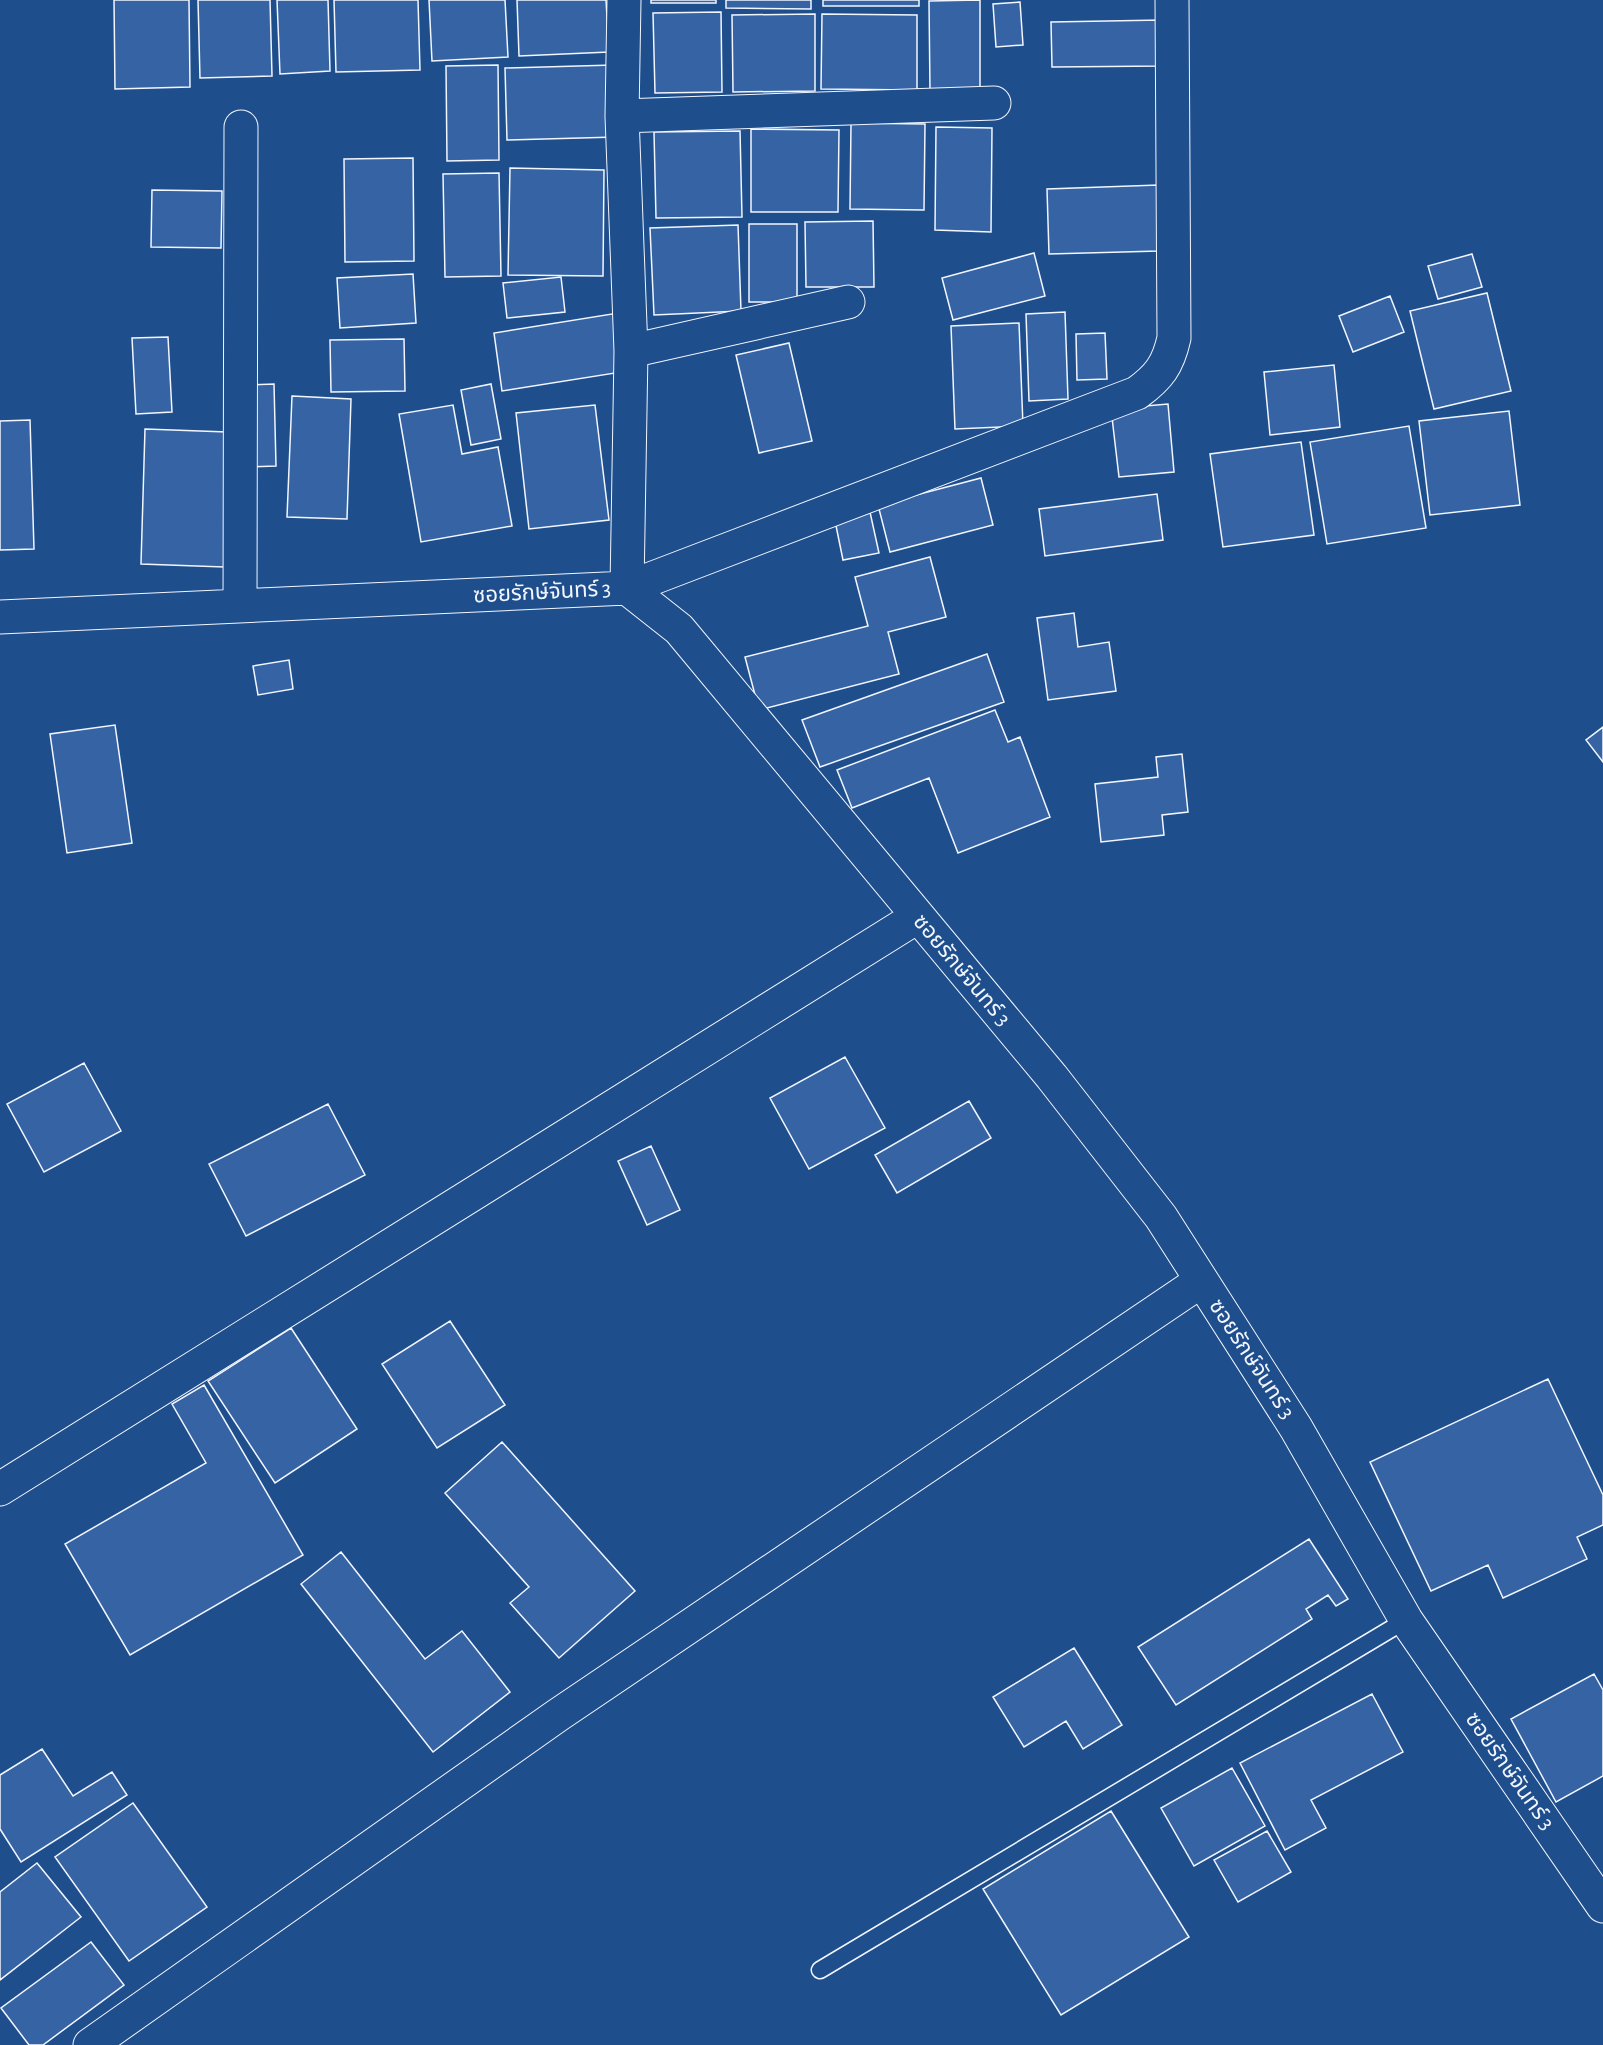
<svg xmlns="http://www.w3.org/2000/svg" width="1603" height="2045" font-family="'Alegreya Sans','Noto Sans Thai',sans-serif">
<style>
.building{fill:#3563a3;stroke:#f2f6ff;stroke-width:1.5}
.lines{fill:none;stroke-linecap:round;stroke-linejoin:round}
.service-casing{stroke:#f2f6ff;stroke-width:19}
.minor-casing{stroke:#f2f6ff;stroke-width:35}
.service{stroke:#1f4e8c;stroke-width:16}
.minor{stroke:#1f4e8c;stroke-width:33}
.labels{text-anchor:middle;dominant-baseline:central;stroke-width:4.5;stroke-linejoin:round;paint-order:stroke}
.street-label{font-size:22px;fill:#f2f6ff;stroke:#1f4e8c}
</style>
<rect width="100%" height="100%" fill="#1f4e8c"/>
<path class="building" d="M114 0H189L190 87 115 89Z
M198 0H270L272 76 200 78Z
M277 0H328L330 71 280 74Z
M334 0H418L420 70 336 72Z
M429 0H505L508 57 432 61Z
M517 0H606L609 52 519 56Z
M651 0H716V3H651Z
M726 0H811V9L726 8Z
M823 0H919V6H823Z
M980 0V91H930L929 1Z
M1020 2 1023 45 996 47 993 4Z
M721 12 722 92 655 93 653 13Z
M815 14V91L733 92 732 15Z
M822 14 917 15V90L821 89Z
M1162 20 1163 66 1052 67 1051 22Z
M498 65 499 160 447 161 446 66Z
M613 65 616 137 507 140 505 68Z
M851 123 925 124 924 210 850 209Z
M936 127 992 128 991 232 935 230Z
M751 129 839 130 838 212H751Z
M740 131 742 217 656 218 654 132Z
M413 158 414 261 345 262 344 159Z
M510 168 604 170 603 276 508 275Z
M499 173 501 276 445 277 443 174Z
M1158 185 1159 251 1049 254 1047 189Z
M152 190 222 191 221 248 151 247Z
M873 221 874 287H806L805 222Z
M749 224H797V302H749Z
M738 225 741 311 654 315 650 228Z
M1034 253 1045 296 953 320 942 278Z
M1472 254 1482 287 1438 299 1428 266Z
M413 274 416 323 340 328 337 278Z
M561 277 565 312 507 318 503 283Z
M1487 293 1511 391 1434 409 1410 311Z
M1390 296 1404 332 1353 352 1339 316Z
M1065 312 1068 399 1029 401 1026 314Z
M618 313 628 371 502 391 494 333Z
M1019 323 1023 426 955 429 951 326Z
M1105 333 1107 379 1077 380 1076 334Z
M168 337 172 412 136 414 132 338Z
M404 339 405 391 331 392 330 340Z
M789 343 812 441 759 453 736 355Z
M1334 365 1340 427 1270 435 1264 372Z
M274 384 276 466 248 467 245 385Z
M491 384 501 439 471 445 461 390Z
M292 396 351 399 347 519 287 517Z
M1168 404 1174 472 1119 477 1111 409Z
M453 405 462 454 498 447 512 526 421 542 399 414Z
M595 405 609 520 529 529 516 413Z
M1509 411 1520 505 1430 515 1419 421Z
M30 420 34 549 0 550V421Z
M1409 426 1426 528 1327 544 1310 442Z
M145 429 227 432 224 567 141 564Z
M1301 442 1314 535 1223 547 1210 454Z
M981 478 993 525 890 552 878 505Z
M1157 494 1163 540 1045 556 1039 509Z
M868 503 879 553 843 560 833 511Z
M930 557 946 617 888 632 899 674 759 710 745 657 868 626 855 577Z
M1074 613 1078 647 1109 642 1116 691 1048 700 1037 618Z
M987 654 1004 702 820 767 802 720Z
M289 660 293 689 258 695 253 666Z
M995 710 1008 742 1020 737 1050 817 958 853 929 778 852 808 837 770Z
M115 725 132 843 67 853 50 734Z
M1603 727V762L1586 740Z
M1182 754 1188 812 1162 815 1164 835 1101 842 1095 784 1158 777 1156 757Z
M845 1057 885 1128 809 1169 770 1098Z
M84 1063 121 1131 44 1172 7 1104Z
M969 1101 991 1138 897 1193 875 1155Z
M328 1104 365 1175 246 1236 209 1164Z
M651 1146 680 1210 647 1225 618 1161Z
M450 1321 505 1405 437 1448 382 1364Z
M291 1328 357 1429 275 1483 208 1381Z
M1548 1379 1603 1495V1525L1577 1537 1587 1559 1503 1598 1488 1565 1431 1591 1370 1462Z
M204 1385 303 1555 130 1655 65 1544 206 1463 172 1404Z
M502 1442 635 1591 559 1658 510 1603 529 1587 445 1493Z
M1309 1539 1348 1599 1336 1606 1328 1595 1306 1609 1312 1619 1176 1705 1138 1647Z
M341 1552 425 1659 462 1631 510 1692 433 1752 301 1584Z
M1074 1648 1122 1725 1083 1749 1066 1721 1024 1747 993 1697Z
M1594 1674 1603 1690V1776L1556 1802 1511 1719Z
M1372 1694 1403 1752 1311 1800 1326 1828 1285 1850 1240 1763Z
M42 1749 73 1796 112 1772 127 1795 21 1862 0 1829V1775Z
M1232 1768 1265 1826 1194 1866 1161 1808Z
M133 1803 207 1907 129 1961 55 1857Z
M1111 1811 1189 1937 1061 2015 983 1889Z
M1267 1831 1291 1872 1238 1902 1214 1860Z
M37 1863 81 1917 0 1980V1892Z
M91 1942 124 1985 43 2045H29L1 2008Z"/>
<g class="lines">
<g class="service-casing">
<path id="service" d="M820 1970 1406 1620"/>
</g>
<g class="minor-casing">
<path id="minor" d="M624 0 622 116 631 351 627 588 1137 393C1159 377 1168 365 1174 338L1172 0
M622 116 994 103
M631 351 848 302
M240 606 241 127
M0 617 627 588 679 629 1052 1077 1161 1217 1296 1428 1406 1620 1603 1906
M0 1489 917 917
M90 2045 558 1715 1201 1281"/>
</g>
<use href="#service" class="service"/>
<use href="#minor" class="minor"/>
</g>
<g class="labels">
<g class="street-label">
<text transform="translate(542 592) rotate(-3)">ซอยรักษ์จันทร์ 3</text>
<text transform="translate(962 970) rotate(50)">ซอยรักษ์จันทร์ 3</text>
<text transform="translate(1252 1359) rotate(57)">ซอยรักษ์จันทร์ 3</text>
<text transform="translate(1510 1771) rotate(55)">ซอยรักษ์จันทร์ 3</text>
</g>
</g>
</svg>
